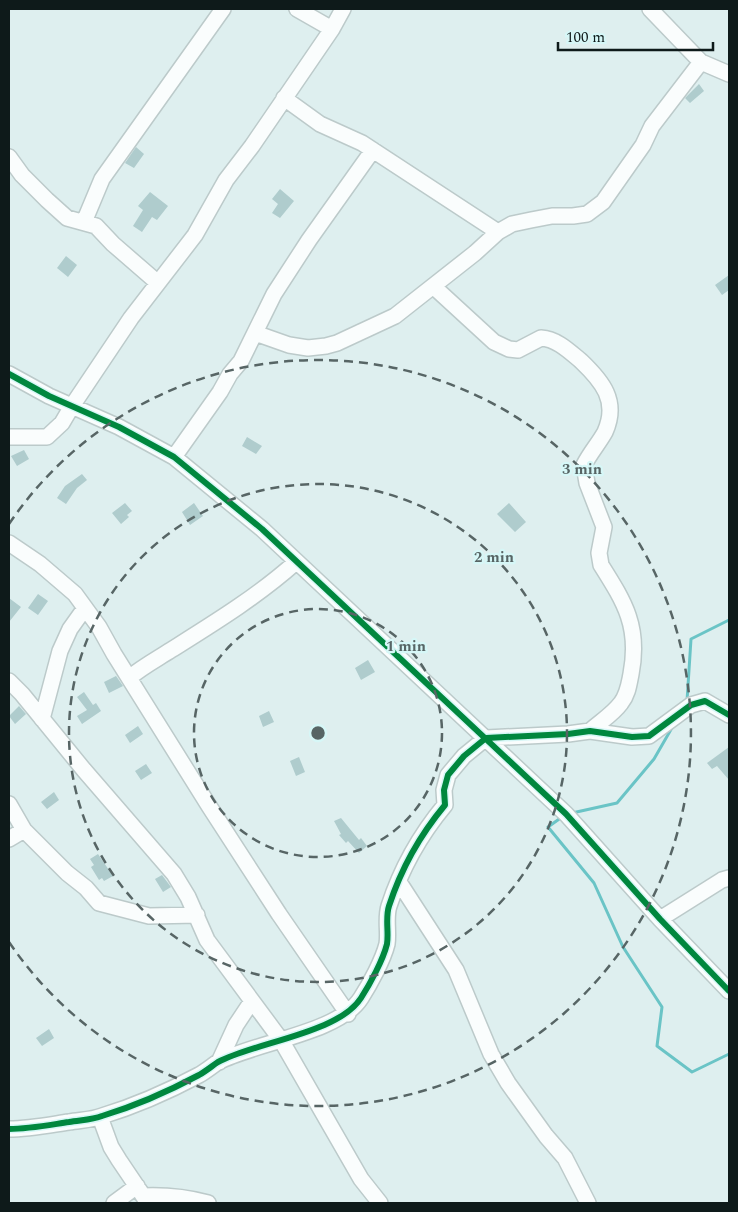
<svg xmlns="http://www.w3.org/2000/svg" width="738" height="1212" font-family="Spectral,serif">
<style>
.lines{fill:none;stroke-linecap:round;stroke-linejoin:round}
.stream{stroke:#6ac4c6;stroke-width:3}
.building{fill:#afcccd}
.minor-casing{stroke:#bccaca;stroke-width:18}
.minor{stroke:#fafdfd;stroke-width:15}
.cycleway-casing{stroke:#d6f7f7;stroke-width:9}
.cycleway{stroke:#00873e;stroke-width:6}
.ring{fill:none;stroke:#576565;stroke-width:2.5;stroke-dasharray:9 6}
.centre{fill:#576565;stroke:#d6f7f7;stroke-width:2.5}
.ring-label{font-size:15px;text-anchor:middle;font-weight:bold;fill:#576565;stroke:#d6f7f7;stroke-width:4.5;stroke-linejoin:round;paint-order:stroke}
</style>
<rect width="100%" height="100%" fill="#deefef"/>
<g class="lines">
<path class="stream" d="M687 701 691 639 729 620
M572 813 617 803 654 759 673 726
M562 817 548 827 594 883 623 947 662 1007 657 1046 692 1072 729 1054"/>
</g>
<path class="building" d="M699 84 704 91 690 103 685 98Z
M136 147 144 154 134 168 125 163Z
M280 189 294 201 280 218 272 213 278 204 272 199Z
M150 192 168 206 157 220 152 217 142 232 133 226 143 210 138 206Z
M66 256 77 265 68 277 57 268Z
M729 275V290L722 295 715 285Z
M247 437 262 446 256 454 242 446Z
M24 450 29 459 17 466 11 456Z
M82 474 87 480 77 488 66 504 57 498 65 486Z
M125 503 132 511 127 515 129 517 121 524 112 513Z
M194 503 203 516 190 525 182 512Z
M509 503 526 522 515 532 497 514Z
M38 594 48 601 38 615 28 608Z
M9 598 21 607 9 622Z
M368 660 375 672 361 680 355 668Z
M116 676 123 686 109 693 104 682Z
M84 692 93 705 96 703 101 711 82 724 77 716 87 710 77 697Z
M19 706 26 714 15 724 9 716Z
M269 711 274 722 263 727 259 716Z
M138 726 143 734 130 743 125 735Z
M729 747V780L717 766 712 769 707 763Z
M299 757 305 772 296 776 290 761Z
M146 764 152 773 141 780 135 771Z
M54 792 59 800 47 809 41 802Z
M341 818 359 840 361 838 367 846 359 853 348 841 346 843 339 835 341 834 334 821Z
M98 854 113 876 104 881 102 878 99 880 91 867 94 865 90 859Z
M162 875 171 887 163 892 155 879Z
M49 1029 54 1038 42 1046 36 1038Z"/>
<g class="lines">
<g class="minor-casing">
<path id="minor" d="M297 9 332 29
M650 9 701 62 729 74
M284 98 320 124 362 143 498 232
M9 157 22 175 47 200 67 218 96 226 113 244 158 283
M84 222 102 179 223 9
M433 286 494 342 509 349 518 350 541 338C557 339 569 351 581 361 602 381 619 401 605 432 599 443 590 453 584 465L587 483 604 527 599 553 601 565C625 603 640 627 631 674 629 684 628 694 621 703 613 714 600 722 590 731
M255 333 289 345 308 348 326 346 337 343 395 316 475 253 498 232 512 224 531 220 552 216H573L587 214 603 202 643 145 652 126 701 62
M9 374 49 396 119 427 174 457 262 529 566 814 660 919 729 991
M9 437H47L62 423 72 406 131 318 195 235 226 180 252 146 332 29 343 9
M174 457 220 392 230 374 241 361 274 294 309 240 373 150
M9 543 40 564 75 594 99 627 114 654 209 806 279 914 348 1014
M129 678C142 667 157 659 171 650 214 623 258 596 296 562
M9 681 22 694 84 770 174 874 188 897 207 940 281 1040 361 1179 380 1203
M42 719 60 651 70 629 85 608
M9 804 24 830 67 873 86 888 99 903 149 916 197 915
M9 839 24 830
M399 882 456 970 491 1054 508 1083 546 1136 565 1158 588 1203
M660 919 722 880 729 878
M219 1062 236 1025 252 1001
M100 1117 111 1147 119 1160 148 1203
M9 1129C29 1129 49 1125 69 1122 80 1120 92 1120 102 1116 135 1106 169 1091 199 1075 206 1071 212 1066 218 1062 256 1042 339 1033 361 998 370 984 383 960 387 944 389 932 385 918 389 906 401 869 420 835 445 805L444 790 448 775 464 756 486 738 568 734 590 731 632 737 649 736 691 705 705 701 729 715
M143 1196C166 1195 186 1197 208 1203
M114 1203 137 1186"/>
</g>
<use href="#minor" class="minor"/>
<g class="cycleway-casing">
<path id="cycleway" d="M9 374 49 396 119 427 174 457 262 529 566 814 660 919 729 991
M9 1129C29 1129 49 1125 69 1122 80 1120 92 1120 102 1116 135 1106 169 1091 199 1075 206 1071 212 1066 218 1062 256 1042 339 1033 361 998 370 984 383 960 387 944 389 932 385 918 389 906 401 869 420 835 445 805L444 790 448 775 464 756 486 738 568 734 590 731 632 737 649 736 691 705 705 701 729 715"/>
</g>
<use href="#cycleway" class="cycleway"/>
</g>
<g class="ring">
<circle cx="318" cy="733" r="124"/>
<circle cx="318" cy="733" r="249"/>
<path d="M9 524A373 373 0 1 1 9 942"/>
</g>
<circle cx="318" cy="733" r="8" class="centre"/>
<g class="ring-label">
<text x="582" y="474">3 min</text>
<text x="494" y="562">2 min</text>
<text x="406" y="651">1 min</text>
</g>
<rect width="738" height="1212" fill="none" stroke="#0e1a1a" stroke-width="20"/>
<path d="M558 42v8h155v-8" fill="none" stroke="#0e1a1a" stroke-width="2.5"/>
<text x="566" y="42" font-size="15" fill="#0e1a1a" stroke="#d6f7f7" stroke-width="4" paint-order="stroke">100 m</text>
</svg>
